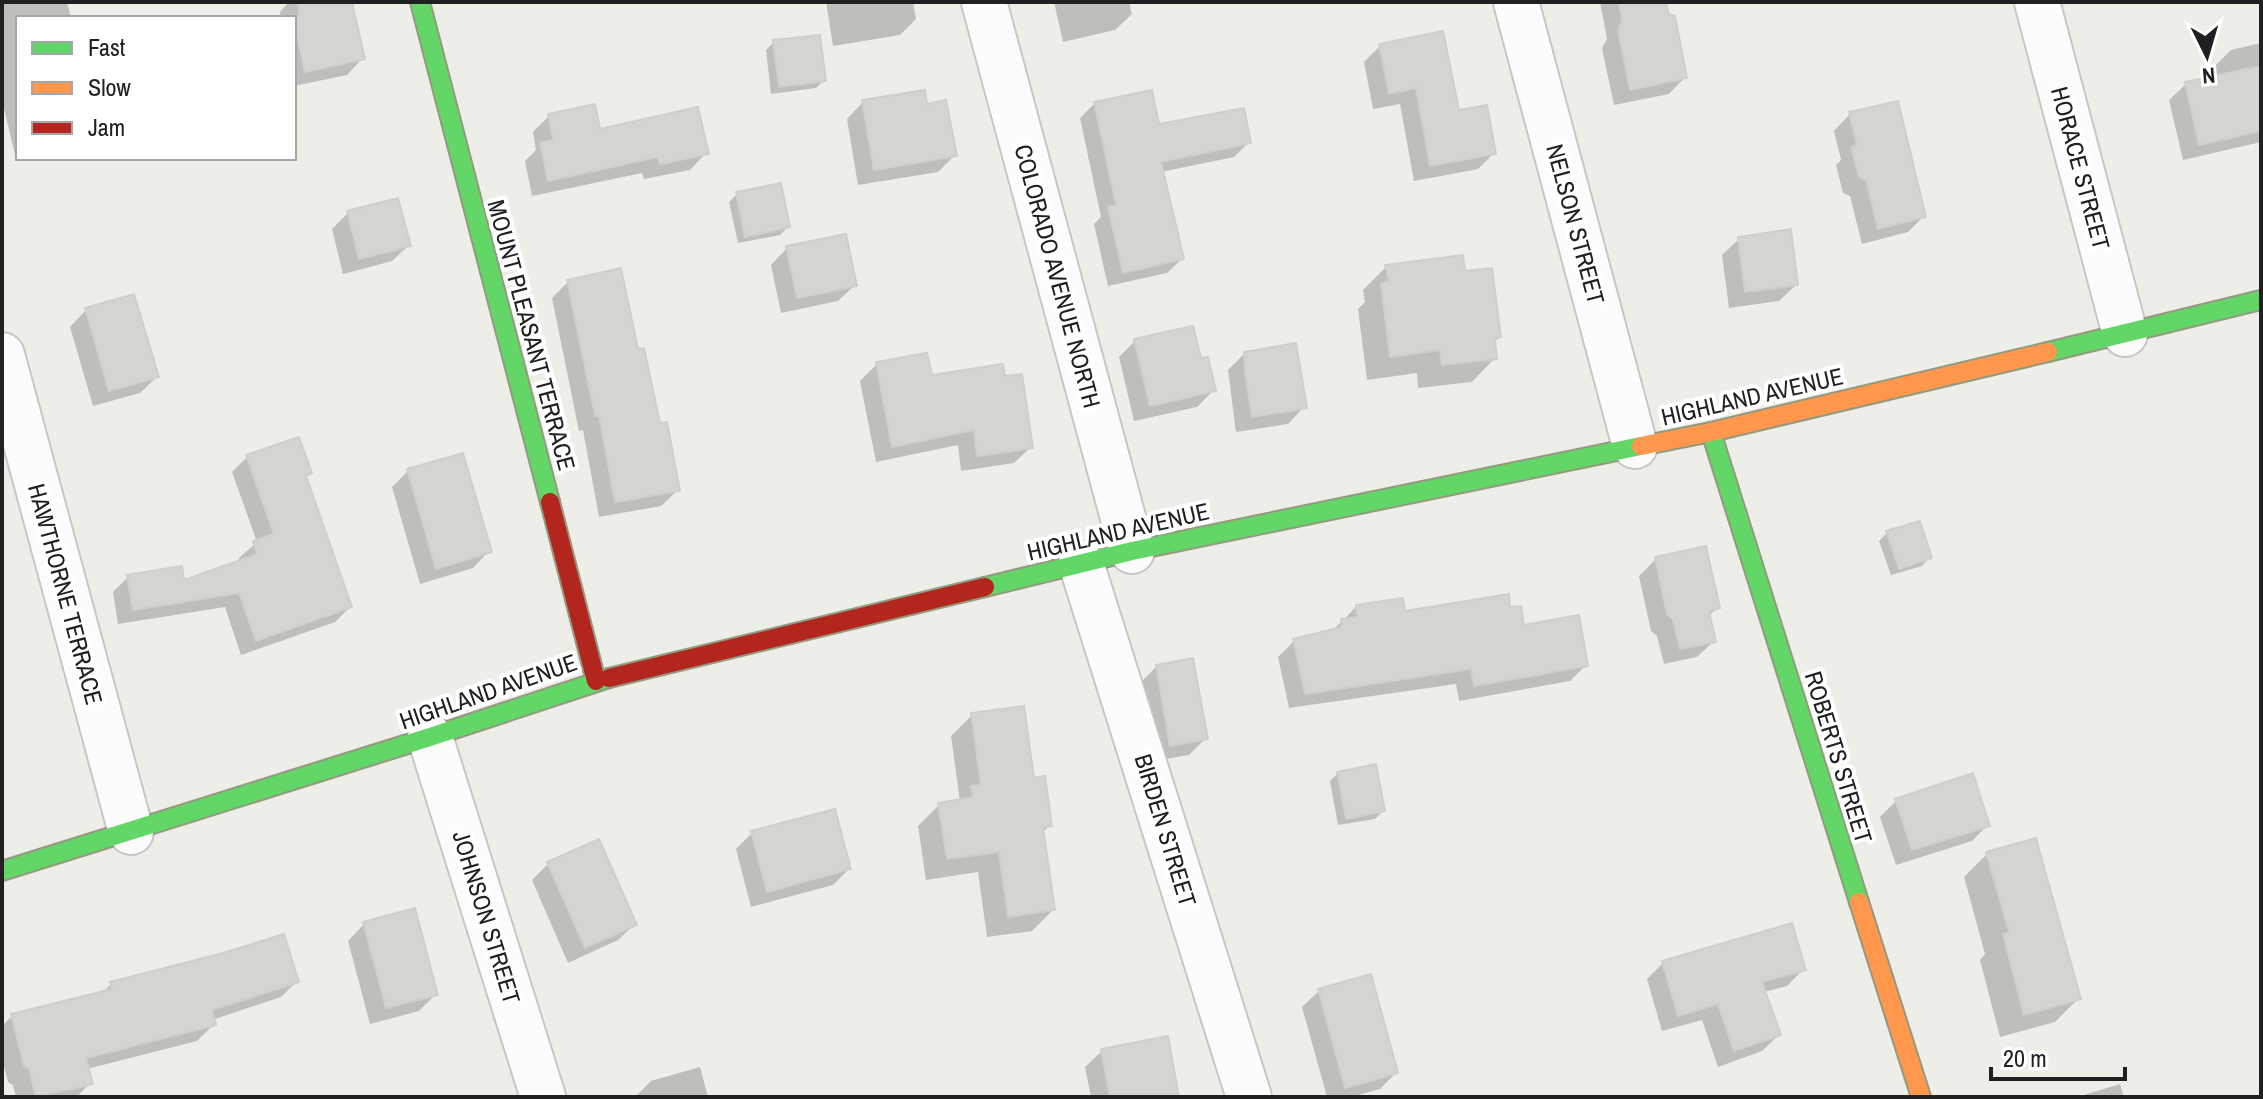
<svg xmlns="http://www.w3.org/2000/svg" width="2263" height="1099" font-family="'Archivo Narrow',sans-serif">
<style>
.shadow{fill:#0003}
.building{fill:#d5d4d0;stroke:#d1cfca;stroke-width:2}
.lines{fill:none;stroke-linecap:round;stroke-linejoin:round}
.street-casing{stroke:#c7c7c5;stroke-width:48}
.fast-casing{stroke:#949a80;stroke-width:22}
.slow-casing{stroke:#949a80;stroke-width:22}
.jam-casing{stroke:#949a80;stroke-width:22}
.street{stroke:#fcfcfc;stroke-width:44}
.fast{stroke:#63d668;stroke-width:18}
.slow{stroke:#ff974d;stroke-width:18}
.jam{stroke:#b3261e;stroke-width:18}
.labels{text-anchor:middle;dominant-baseline:central;stroke-width:8;stroke-linejoin:round;paint-order:stroke}
.street-label{font-size:24px;fill:#202020;stroke:#fff}
</style>
<rect width="100%" height="100%" fill="#eeeee9"/>
<path class="shadow" d="M2 2H67L71 18H18V154L15 155 2 100Z
M289 2H340L363 58 347 75 294 86V18H281L280 12Z
M826 2H913L916 19 900 35 833 46Z
M1054 2H1129L1132 14 1115 30 1063 42Z
M1600 2H1664L1685 77 1669 94 1614 105 1602 48 1607 39Z
M774 42 824 80 816 88 771 94 766 50Z
M2261 43V142L2183 160 2169 100 2186 84 2217 77 2215 66 2231 50Z
M1380 46 1457 113 1494 153 1478 169 1414 181 1400 104 1373 109 1364 62Z
M863 102 925 106 955 155 938 172 858 185 847 119Z
M1095 103 1157 127 1249 142 1234 157 1161 172 1182 259 1167 273 1108 286 1094 224 1101 217 1080 118Z
M1850 114 1924 216 1908 232 1862 244 1850 196 1843 193 1836 165 1841 160 1834 131Z
M549 116 599 132 706 153 690 170 644 179 642 173 532 196 525 161 536 150 533 132Z
M737 194 788 227 780 235 738 243 729 202Z
M348 213 409 245 392 261 343 274 332 229Z
M1739 239 1796 285 1779 301 1729 308 1722 255Z
M787 248 855 285 838 301 781 313 771 265Z
M1386 267 1463 273 1499 337 1494 342 1495 358 1472 382 1418 388 1417 373 1367 380 1358 309 1365 302 1363 290Z
M568 282 636 351 678 490 661 506 599 517 583 430 579 431 552 298Z
M86 310 157 377 140 393 93 406 70 327Z
M1135 341 1199 360 1213 391 1197 407 1134 421 1119 357Z
M1245 353 1304 407 1288 424 1236 432 1228 370Z
M877 364 930 377 1003 379 1031 447 1014 463 961 471 958 445 876 462 860 381Z
M297 439 310 473 305 478 350 607 335 622 241 655 225 607 118 624 113 592 128 577 183 583 240 563 239 558 257 542 232 472 247 457Z
M408 471 489 551 473 568 420 584 392 487Z
M1887 533 1929 558 1922 566 1891 575 1879 541Z
M1656 559 1717 608 1708 617 1714 641 1697 657 1664 664 1657 636 1651 631 1639 576Z
M1356 607 1403 613 1509 610 1523 627 1586 665 1570 681 1459 701 1456 684 1289 708 1278 657 1294 641 1331 632Z
M1156 667 1206 738 1189 755 1154 761 1140 683Z
M972 715 1050 825 1042 833 1053 910 1032 931 987 937 978 872 926 880 918 826 939 805 960 802 951 736Z
M1338 773 1383 811 1375 819 1338 825 1330 781Z
M1896 801 1988 825 1972 841 1896 865 1880 817Z
M752 833 849 869 833 885 751 907 736 849Z
M1987 854 2079 998 2055 1022 2000 1037 1980 960 1985 954 1964 877Z
M548 864 635 924 618 940 568 963 532 880Z
M364 924 436 994 419 1011 370 1024 348 941Z
M1663 963 1804 969 1787 986 1764 992 1779 1035 1762 1051 1718 1067 1702 1020 1662 1031 1647 979Z
M297 981 281 997 212 1020 213 1025 197 1041 87 1069 90 1083 77 1097H16L13 1085 8 1082 2 1059V1026L12 1016 101 994 111 984Z
M1319 991 1396 1073 1380 1089 1351 1097H1327L1302 1007Z
M1102 1051 1177 1097H1091L1085 1067Z
M700 1067 708 1097H635L651 1081Z
M2120 1084 2124 1097H2077Z"/>
<path class="building" d="M297 2H352L365 59 305 72 293 16 300 14Z
M1619 2H1666L1669 14 1675 16 1687 78 1630 90 1618 30 1622 21Z
M1443 31 1459 110 1487 105 1496 154 1430 166 1416 88 1389 94 1379 44Z
M820 35 826 81 779 87 773 40Z
M2261 66V131L2199 145 2185 82Z
M925 90 927 104 946 100 957 156 874 170 862 100Z
M1152 90 1159 124 1244 108 1251 143 1161 162 1184 259 1123 273 1108 207 1116 205 1094 102Z
M1898 101 1926 217 1878 229 1866 180 1859 177 1851 147 1857 145 1849 112Z
M595 104 600 129 698 107 709 154 660 164 658 157 548 181 540 143 553 140 548 114Z
M781 183 790 227 745 237 736 192Z
M398 198 411 246 359 259 347 211Z
M1791 229 1798 285 1745 292 1738 237Z
M846 234 857 286 797 298 786 246Z
M1463 255 1465 271 1492 268 1501 337 1495 339 1497 359 1442 365 1440 350 1390 357 1381 283 1389 281 1385 265Z
M621 268 638 349 644 348 660 423 667 422 680 491 615 502 599 415 595 416 567 280Z
M134 294 159 377 109 391 85 308Z
M1193 326 1201 358 1208 357 1216 391 1150 406 1134 339Z
M1296 343 1307 408 1252 417 1245 372 1244 352Z
M927 353 932 375 1003 364 1005 376 1022 374 1033 448 977 456 974 430 892 447 876 362Z
M299 437 312 473 306 476 352 607 256 641 239 593 133 610 127 575 182 566 184 580 257 554 253 541 274 534 246 455Z
M463 453 492 552 436 569 407 469Z
M1920 521 1932 558 1899 569 1886 531Z
M1706 546 1720 608 1709 611 1716 642 1680 649 1673 620 1667 614 1655 557Z
M1509 594 1510 607 1521 606 1524 625 1579 615 1588 666 1474 686 1471 669 1305 694 1293 639 1342 627 1341 619 1357 617 1356 605 1403 598 1405 611Z
M1193 658 1208 739 1170 746 1156 665Z
M1024 706 1034 778 1045 776 1052 826 1043 827 1055 910 1008 917 999 852 947 859 938 803 973 797 971 786 981 785 971 713Z
M1376 764 1385 811 1346 819 1337 772Z
M1973 773 1990 826 1912 850 1895 799Z
M835 809 851 869 767 892 751 831Z
M2036 838 2081 999 2024 1015 2003 934 2009 932 1986 852Z
M599 839 637 925 585 948 547 862Z
M415 908 438 995 386 1008 363 922Z
M1792 923 1806 970 1762 982 1781 1035 1734 1051 1718 1004 1678 1016 1662 961Z
M284 934 299 982 212 1010 216 1025 86 1058 93 1084 36 1097 29 1069 24 1066 11 1014 112 989 110 982 223 953Z
M1371 974 1398 1073 1345 1088 1318 989Z
M1168 1036 1179 1097H1110L1101 1049Z"/>
<g class="lines">
<g class="street-casing">
<path id="street" d="M984 2 1132 551
M1516 2 1635 446
M2037 2 2125 334
M2 355 131 832
M1081 563 1249 1097
M430 737 543 1097"/>
</g>
<g class="fast-casing">
<path id="fast" d="M420 2 550 502
M2048 352 2261 300
M1711 432 1859 902
M985 587 1132 551 1641 446
M2 871 430 737 609 678"/>
</g>
<g class="slow-casing">
<path id="slow" d="M1641 446 1711 432 2048 352
M1859 902 1921 1097"/>
</g>
<g class="jam-casing">
<path id="jam" d="M550 502 596 681
M609 678 985 587"/>
</g>
<use href="#street" class="street"/>
<use href="#fast" class="fast"/>
<use href="#slow" class="slow"/>
<use href="#jam" class="jam"/>
</g>
<g class="labels">
<g class="street-label">
<text transform="translate(2081 168) rotate(75)">HORACE STREET</text>
<text transform="translate(1576 224) rotate(75)">NELSON STREET</text>
<text transform="translate(1058 276) rotate(75)">COLORADO AVENUE NORTH</text>
<text transform="translate(532 335) rotate(75)">MOUNT PLEASANT TERRACE</text>
<text transform="translate(1752 396) rotate(-13)">HIGHLAND AVENUE</text>
<text transform="translate(1118 531) rotate(-13)">HIGHLAND AVENUE</text>
<text transform="translate(66 594) rotate(75)">HAWTHORNE TERRACE</text>
<text transform="translate(488 691) rotate(-19)">HIGHLAND AVENUE</text>
<text transform="translate(1839 757) rotate(73)">ROBERTS STREET</text>
<text transform="translate(1166 830) rotate(73)">BIRDEN STREET</text>
<text transform="translate(487 917) rotate(73)">JOHNSON STREET</text>
</g>
</g>
<rect width="2263" height="1099" fill="none" stroke="#202020" stroke-width="8"/>
<rect x="16" y="16" width="280" height="144" fill="#ffffff" stroke="#a6a6a6" stroke-width="2"/>
<rect x="32" y="42" width="40" height="12" fill="#63d668" stroke="#a6a6a6" stroke-width="2"/>
<text x="88" y="56" font-size="24" fill="#202020">Fast</text>
<rect x="32" y="82" width="40" height="12" fill="#ff974d" stroke="#a6a6a6" stroke-width="2"/>
<text x="88" y="96" font-size="24" fill="#202020">Slow</text>
<rect x="32" y="122" width="40" height="12" fill="#b3261e" stroke="#a6a6a6" stroke-width="2"/>
<text x="88" y="136" font-size="24" fill="#202020">Jam</text>
<g transform="translate(2207 56) rotate(175)" stroke="#ffffff" stroke-width="6" paint-order="stroke">
<path d="M0-6L14 30L0 20L-14 30Z" fill="#202020"/>
<text y="-12" font-size="22" font-weight="bold" text-anchor="middle" fill="#202020">N</text>
</g>
<path d="M1991 1067v12h134v-12" fill="none" stroke="#202020" stroke-width="4"/>
<text x="2003" y="1067" font-size="24" fill="#202020" stroke="#ffffff" stroke-width="6" paint-order="stroke">20 m</text>
</svg>
